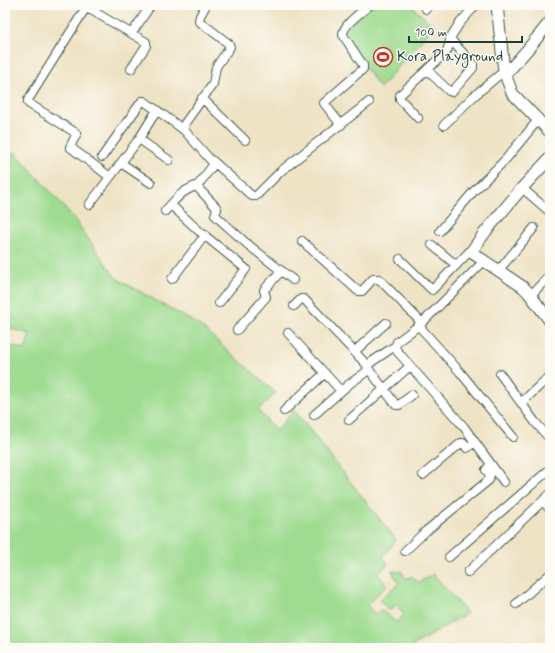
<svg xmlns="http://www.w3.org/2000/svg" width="555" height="653" font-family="Mynerve,sans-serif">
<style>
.green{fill:#9fdb90;stroke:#5f8c62}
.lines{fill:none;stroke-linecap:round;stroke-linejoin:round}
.minor-casing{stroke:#3e564a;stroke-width:10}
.tertiary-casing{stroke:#3e564a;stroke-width:13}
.minor{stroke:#fff;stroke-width:8}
.tertiary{stroke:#fff;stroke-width:11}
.labels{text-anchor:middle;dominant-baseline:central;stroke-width:3;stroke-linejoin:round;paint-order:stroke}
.poi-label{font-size:15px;fill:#1f3d34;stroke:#fdfcf7;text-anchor:start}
</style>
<rect width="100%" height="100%" fill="#fdfcf7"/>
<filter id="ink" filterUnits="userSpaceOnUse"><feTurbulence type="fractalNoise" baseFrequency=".025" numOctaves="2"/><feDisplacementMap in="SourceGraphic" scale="8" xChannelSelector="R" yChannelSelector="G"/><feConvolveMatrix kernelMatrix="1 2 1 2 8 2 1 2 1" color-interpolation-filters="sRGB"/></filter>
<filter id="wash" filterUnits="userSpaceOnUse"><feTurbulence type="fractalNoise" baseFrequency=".012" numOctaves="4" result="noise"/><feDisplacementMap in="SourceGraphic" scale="16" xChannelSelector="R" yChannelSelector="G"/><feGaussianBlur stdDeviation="0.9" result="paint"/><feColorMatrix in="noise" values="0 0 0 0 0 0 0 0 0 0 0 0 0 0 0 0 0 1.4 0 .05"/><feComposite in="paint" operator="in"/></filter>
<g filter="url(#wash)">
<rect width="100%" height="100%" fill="#efe3c5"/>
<path class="green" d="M359 5H410L434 26 380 88 342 35 343 28Z
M14 151 72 216 116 278 199 325 276 393 258 410 276 431 294 410 396 540 383 557 388 564 378 574 387 585 367 605 375 614 381 610 396 622 404 615 397 605 389 610 379 600 399 583 392 571 402 572 406 579 412 576 418 583 433 574 467 613 409 648H5V344L25 350 30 334 5 327V166Z"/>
</g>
<g filter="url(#ink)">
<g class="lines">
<g class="minor-casing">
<path id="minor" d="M206 5 200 16 199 21 229 44 230 47 216 67 213 84 185 123 184 130 214 164 198 185V188L216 207 217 209 215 215 217 217 246 243 293 280
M426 9 430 5
M132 33 151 5
M427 70 449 91 452 92 473 68V64L450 39
M202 98 245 140
M418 118 400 99V95L447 51 452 35 459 24 476 5
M341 125 324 103 363 69V65L343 35C342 25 363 11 370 5
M444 125 474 96 504 71
M139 139 169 160
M102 157 142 101H144L184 130
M213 161 252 196H256L281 171 369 102
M121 163 151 183
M110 177 70 147 76 135V133L28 103V100L85 9 91 10 146 42V46L131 69
M522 188 550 212
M89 205 139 139 157 110
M171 205 199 231 246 269 219 303
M165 211C178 197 180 192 198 185
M440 231 474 191 506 159 538 120
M302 241 358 291H362L373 279H379L422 323
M432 245 456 265
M400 259 432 290 471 250
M485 260 422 323 397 342 395 347 397 351 464 427 504 482
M499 270 534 228
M172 279 205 235
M531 295 550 275
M294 306 301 299H304L367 365 392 348 395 347
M419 326 460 372 513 437
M237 330 266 297 264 290 281 271
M288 333 341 391
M354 352 386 323
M368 368 396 405H399L412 395
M500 374 535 422 550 439
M522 402 550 376
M284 411 325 373
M314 415 348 385 366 372 369 365
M349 420 410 366
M423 475 461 443H463L467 448 475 442
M543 501 550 509
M405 551 426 531 489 480 490 475 486 470 491 464
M449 557 550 469
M468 572 550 494
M516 604 550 574"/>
</g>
<g class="tertiary-casing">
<path id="tertiary" d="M497 5 504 71 512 93 550 132
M506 74 527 50 550 22
M550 158 522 188 486 231 471 252 523 287 528 292 550 321"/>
</g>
<use href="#minor" class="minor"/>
<use href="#tertiary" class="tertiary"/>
</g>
</g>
<defs>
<g id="stadium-ring" transform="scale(1)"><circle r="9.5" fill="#fdfcf7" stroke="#c8321e" stroke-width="1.5"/><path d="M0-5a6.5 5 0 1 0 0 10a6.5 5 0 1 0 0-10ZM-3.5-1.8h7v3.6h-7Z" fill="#c8321e"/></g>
</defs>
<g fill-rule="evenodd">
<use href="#stadium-ring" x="383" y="57"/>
</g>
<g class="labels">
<g class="poi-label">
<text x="397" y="57">Kora Playground</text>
</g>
</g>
<rect width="555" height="653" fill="none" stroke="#fdfcf7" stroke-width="20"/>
<path d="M409 36v6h113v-6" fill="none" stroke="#1f3d34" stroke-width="2"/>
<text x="415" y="36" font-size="12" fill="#1f3d34" stroke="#fdfcf7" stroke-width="3" paint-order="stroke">100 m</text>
</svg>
